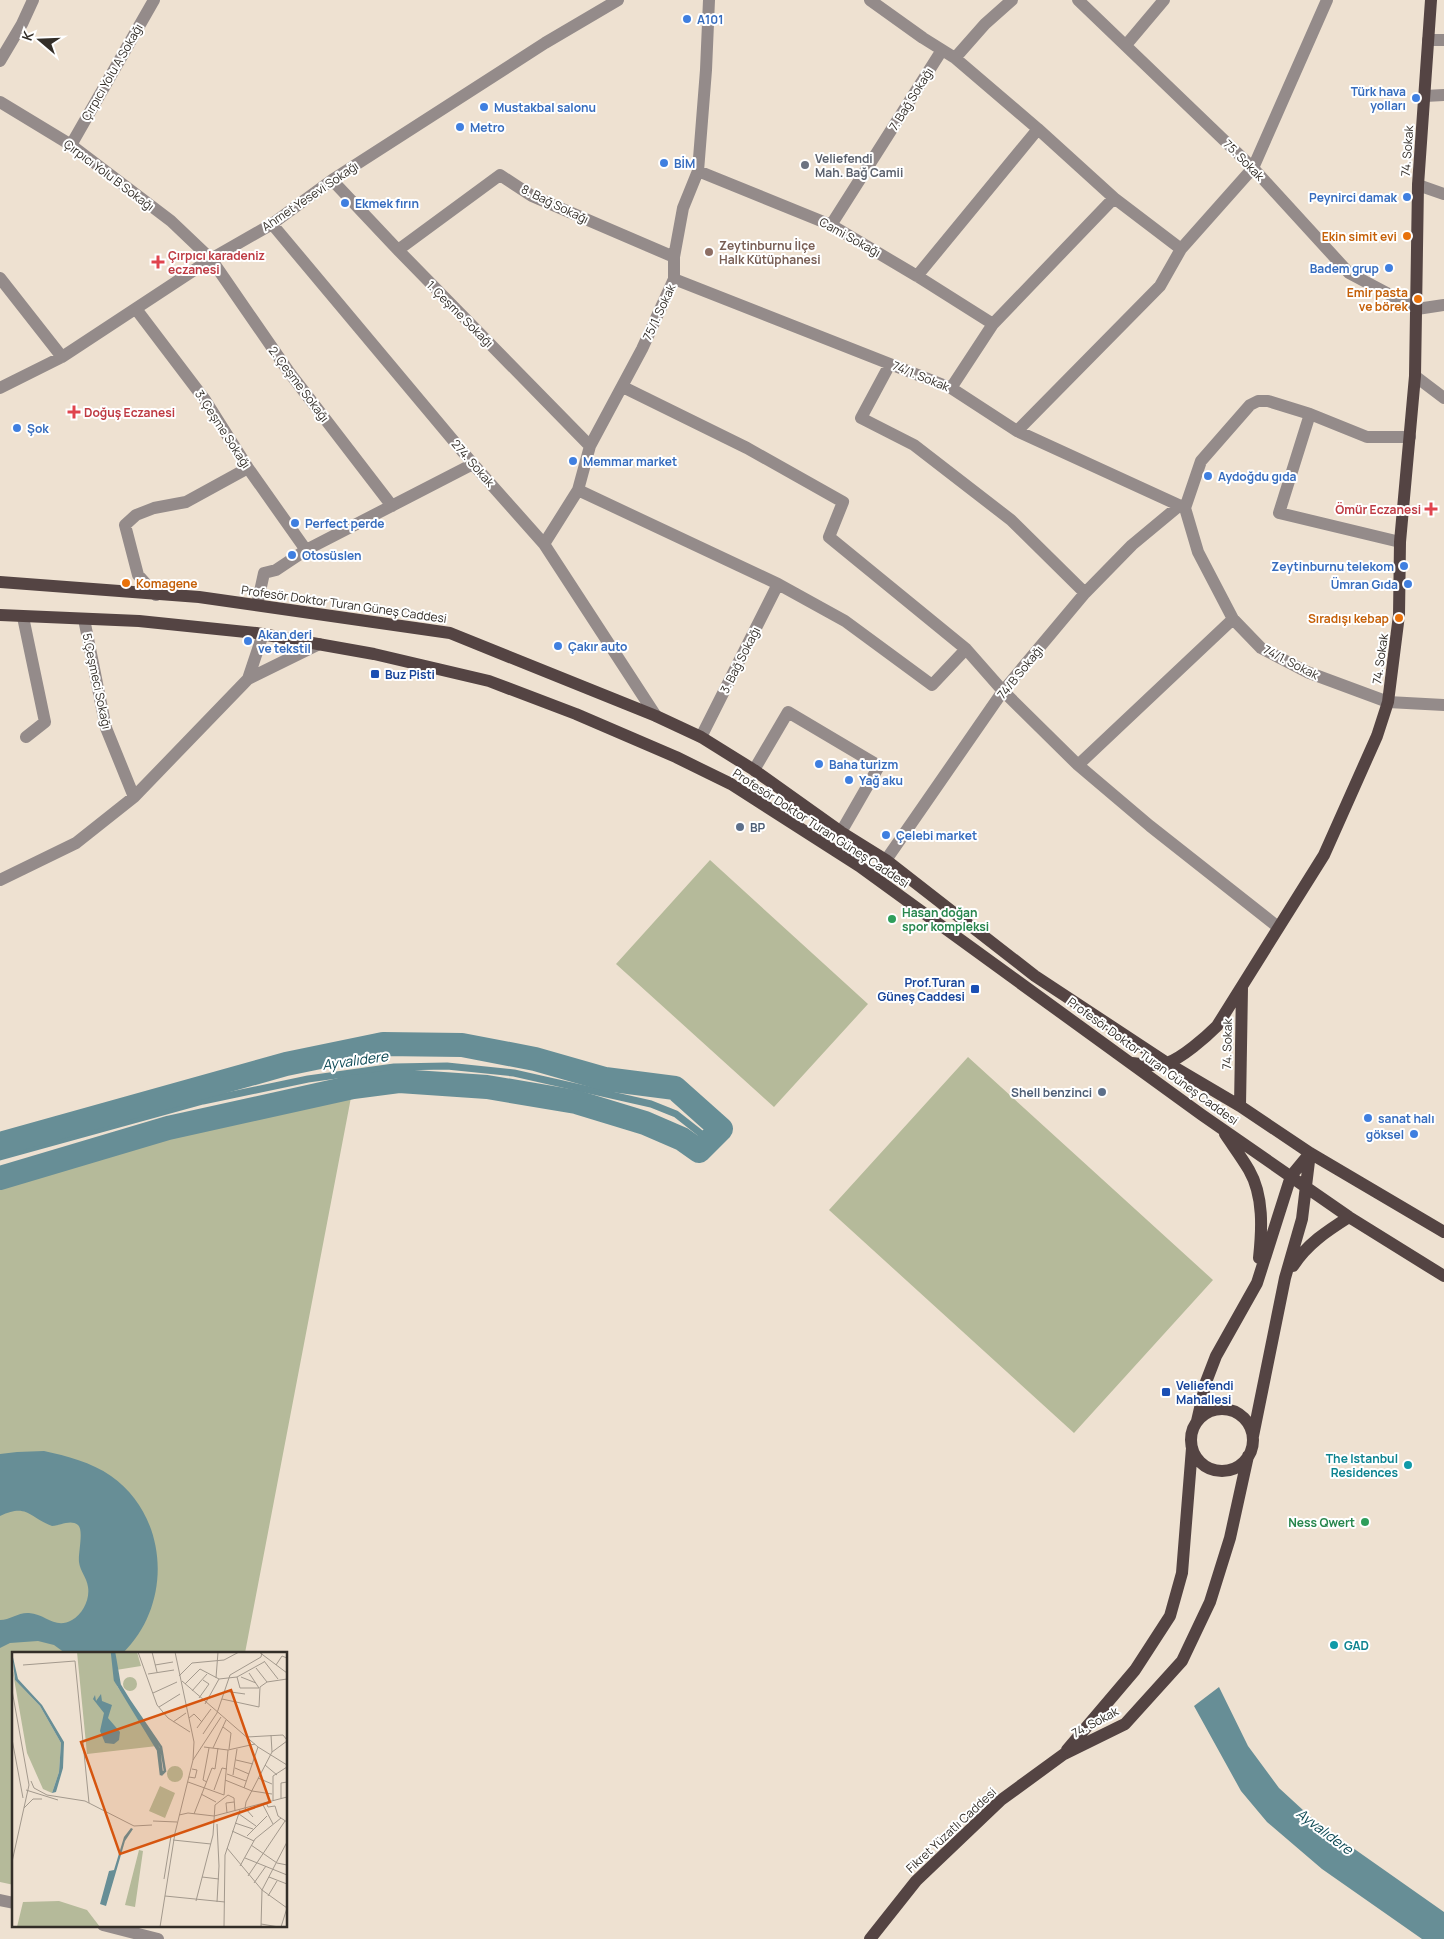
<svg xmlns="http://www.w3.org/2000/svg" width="1444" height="1939" font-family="Manrope,sans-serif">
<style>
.green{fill:#b5ba9a}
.water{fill:#678e96}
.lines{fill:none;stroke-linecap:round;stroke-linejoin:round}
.stream{stroke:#678e96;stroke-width:7}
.canal{stroke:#678e96;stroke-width:24}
.minor{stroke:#948b8a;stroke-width:12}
.major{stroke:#544443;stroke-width:12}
.shop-dot{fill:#3f7fe0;stroke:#fff;stroke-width:2}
.worship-dot{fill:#6b7280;stroke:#fff;stroke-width:2}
.food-dot{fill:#e8710a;stroke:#fff;stroke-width:2}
.education-dot{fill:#8d6e63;stroke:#fff;stroke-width:2}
.health-dot{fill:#e0444e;stroke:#fff;stroke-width:2}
.transit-dot{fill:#1a4fb4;stroke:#fff;stroke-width:2}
.service-dot{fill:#5c6f8a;stroke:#fff;stroke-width:2}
.leisure-dot{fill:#2e9e5b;stroke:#fff;stroke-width:2}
.culture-dot{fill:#0f9aa8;stroke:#fff;stroke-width:2}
.labels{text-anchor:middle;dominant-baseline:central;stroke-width:4;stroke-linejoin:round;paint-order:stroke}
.shop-label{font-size:12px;font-weight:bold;fill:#366cbe;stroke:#fff;text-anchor:start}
.street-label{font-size:12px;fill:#332e28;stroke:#fff}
.worship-label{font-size:12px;font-weight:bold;fill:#5b616d;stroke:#fff;text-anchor:start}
.food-label{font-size:12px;font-weight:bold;fill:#c56008;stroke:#fff;text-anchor:end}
.education-label{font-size:12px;font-weight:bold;fill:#785e54;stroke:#fff;text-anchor:start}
.health-label{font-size:12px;font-weight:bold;fill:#be3a42;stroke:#fff;text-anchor:start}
.transit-label{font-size:12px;font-weight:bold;fill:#164399;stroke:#fff;text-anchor:start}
.service-label{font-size:12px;font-weight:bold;fill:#4e5e75;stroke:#fff;text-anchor:start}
.leisure-label{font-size:12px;font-weight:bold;fill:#27864d;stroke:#fff;text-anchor:start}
.culture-label{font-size:12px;font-weight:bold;fill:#0d838f;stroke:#fff;text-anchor:end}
.water-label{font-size:14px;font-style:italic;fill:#0a4752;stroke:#fff}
.inset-river{fill:none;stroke:#678e96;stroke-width:2.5}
.inset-road{fill:none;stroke:#a3998d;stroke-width:1}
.view{fill:#d6550f;fill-opacity:0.15;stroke:#d6550f;stroke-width:2.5}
.inset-edge{fill:none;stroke:#332e28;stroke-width:2.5}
</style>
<rect width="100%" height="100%" fill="#eee1d1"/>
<path class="green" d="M710 860 868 1004 774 1107 616 964Z
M968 1057 1213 1280 1074 1433 829 1210Z
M353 1087 245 1653H14V1885L0 1882V1178L168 1128Z"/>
<path class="water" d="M44 1451C67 1456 91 1462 111 1476 169 1517 173 1604 123 1653H65L54 1645 38 1641 10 1643 0 1648V1620C10 1620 19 1612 29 1613 46 1614 55 1630 72 1620 83 1614 90 1599 88 1587 87 1578 80 1571 79 1562 78 1553 84 1530 78 1525 70 1519 60 1526 52 1526 29 1517 27 1503 0 1516V1454L17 1452Z
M1219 1687 1248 1746 1279 1788 1316 1822 1444 1912V1939H1422L1322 1869 1267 1822 1241 1791 1194 1706Z"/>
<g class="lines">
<path class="stream" d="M0 1157 203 1101 308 1079 394 1067 447 1066 514 1073 651 1104 676 1114 709 1140"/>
<path class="canal" d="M0 1144 286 1064 383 1044 462 1045 535 1059 605 1079 675 1088 721 1129 699 1151 682 1139 645 1123 576 1102 487 1087 399 1081 353 1087 168 1128 0 1178"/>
<path class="minor" d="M870 0 923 38 955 58 1038 129 1114 198 1181 249
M1078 0 1253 168 1349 273 1417 309 1444 305
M1428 40H1444
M1126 45 1164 0
M955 58 985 24 1012 0
M0 61 22 24 33 0
M1425 96 1444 95
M0 102 71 145 171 221 211 259 289 372 392 506
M71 145 154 0
M698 171 831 225 917 276 993 324
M332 180 398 250 590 446
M1418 185 1444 194
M272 224 473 464 544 544 656 716
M831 225 942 50
M398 250 500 175 532 196 674 257
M917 276 1038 129
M0 278 62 357
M674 279 951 388 1017 431 1185 508
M136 309 205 400 248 468 306 550
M890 364 861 418 914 445 1011 520 1085 593
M1415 376 1444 398
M623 387 747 448 843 502 829 537 966 649 1003 691 1078 765 1150 826 1278 927
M0 388 62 357 211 259 272 224 332 180 545 43 618 0
M951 388 993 324 1114 198
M1310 414 1279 513 1400 542
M1017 431 1160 286 1181 249 1253 168 1327 0
M1410 437H1367L1310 414 1268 401H1258L1250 405 1201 461 1185 508 1198 552 1233 619 1261 648 1307 672 1388 702 1444 705
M578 490 778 584 845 621 932 685 966 649
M544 544 578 490 590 446 642 349 674 279V257L683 208 698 171 706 70 709 0
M156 595 138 575 125 525 136 515 154 508 186 502 248 468
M257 605 264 573 276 570 306 550 473 464
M23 617 45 722 26 737
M84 619 106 728 134 797
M248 679 263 634
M701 737 778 584
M1078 765 1233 619
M754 770 788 712 879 766 841 832
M886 860 1003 691 1085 593 1132 545 1179 506
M0 880 76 843 134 797 248 679 319 644
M0 1900 14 1903
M103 1925 158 1939"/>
<path class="major" d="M0 582 199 597 450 633 656 716 701 737 754 770 841 832 886 860 1035 976 1167 1063 1240 1106 1310 1153 1444 1232
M0 615 139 621 256 633 374 654 489 681 576 714 676 757 731 784 859 866 1202 1115 1349 1217 1444 1276
M1132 1063C1142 1064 1156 1067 1167 1063 1182 1058 1206 1037 1217 1026L1324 855 1377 736 1388 702 1399 615 1400 542 1415 376 1418 185 1431 0
M1240 1106 1242 988
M1225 1134C1233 1146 1242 1158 1249 1170 1264 1196 1262 1230 1259 1258
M1293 1266C1307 1244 1327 1231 1349 1217
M1191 1440a31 31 0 1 1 62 0a31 31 0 1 1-62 0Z
M1197 1421 1206 1382 1216 1356 1257 1283 1291 1176 1310 1153
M1253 1436 1285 1278 1302 1219 1310 1153
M1067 1750 1135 1670 1170 1616 1182 1573 1192 1448
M870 1939 916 1881 1001 1800 1064 1754 1125 1724 1182 1661 1210 1602 1230 1538 1248 1456"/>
</g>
<g class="shop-dot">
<circle cx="687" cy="19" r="5"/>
<circle cx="1416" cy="98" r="5"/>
<circle cx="484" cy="107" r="5"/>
<circle cx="460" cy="127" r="5"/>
<circle cx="664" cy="163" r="5"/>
<circle cx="1407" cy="197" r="5"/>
<circle cx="345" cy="203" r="5"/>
<circle cx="1389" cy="268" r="5"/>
<circle cx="17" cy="428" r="5"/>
<circle cx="573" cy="461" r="5"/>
<circle cx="1208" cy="476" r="5"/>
<circle cx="295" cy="523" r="5"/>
<circle cx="292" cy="555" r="5"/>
<circle cx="1404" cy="566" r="5"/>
<circle cx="1408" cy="584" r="5"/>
<circle cx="248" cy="641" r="5"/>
<circle cx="558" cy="646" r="5"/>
<circle cx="819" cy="764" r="5"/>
<circle cx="849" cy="780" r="5"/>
<circle cx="886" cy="835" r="5"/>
<circle cx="1368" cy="1118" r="5"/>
<circle cx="1414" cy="1134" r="5"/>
</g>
<circle class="worship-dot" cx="805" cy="165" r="5"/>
<g class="food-dot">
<circle cx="1407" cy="236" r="5"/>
<circle cx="1418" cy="299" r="5"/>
<circle cx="126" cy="583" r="5"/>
<circle cx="1399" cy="618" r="5"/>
</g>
<circle class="education-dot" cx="709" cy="252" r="5"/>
<g class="health-dot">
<path d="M155.5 254.5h5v5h5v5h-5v5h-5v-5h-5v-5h5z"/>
<path d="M71.5 404.5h5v5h5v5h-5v5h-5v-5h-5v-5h5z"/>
<path d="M1428.5 501.5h5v5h5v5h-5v5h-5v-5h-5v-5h5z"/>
</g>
<g class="transit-dot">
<rect x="370" y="669" width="10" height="10" rx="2.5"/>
<rect x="970" y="984" width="10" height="10" rx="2.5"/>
<rect x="1161" y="1387" width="10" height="10" rx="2.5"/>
</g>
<g class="service-dot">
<circle cx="740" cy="827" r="5"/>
<circle cx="1102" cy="1092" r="5"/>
</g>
<g class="leisure-dot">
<circle cx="892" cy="919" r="5"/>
<circle cx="1365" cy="1522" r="5"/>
</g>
<g class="culture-dot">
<circle cx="1408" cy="1465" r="5"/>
<circle cx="1334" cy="1645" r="5"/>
</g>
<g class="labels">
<g class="shop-label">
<text x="697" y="19">A101</text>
<text x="1406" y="91" text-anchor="end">Türk hava<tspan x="1406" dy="14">yolları</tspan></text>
<text x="494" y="107">Mustakbal salonu</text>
<text x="470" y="127">Metro</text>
<text x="674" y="163">BİM</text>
<text x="1397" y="197" text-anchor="end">Peynirci damak</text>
<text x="355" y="203">Ekmek fırın</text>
<text x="1379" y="268" text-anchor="end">Badem grup</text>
<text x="27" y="428">Şok</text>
<text x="583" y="461">Memmar market</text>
<text x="1218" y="476">Aydoğdu gıda</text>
<text x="305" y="523">Perfect perde</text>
<text x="302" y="555">Otosüslen</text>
<text x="1394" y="566" text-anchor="end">Zeytinburnu telekom</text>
<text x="1398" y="584" text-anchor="end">Ümran Gıda</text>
<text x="258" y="634">Akan deri<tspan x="258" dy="14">ve tekstil</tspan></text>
<text x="568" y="646">Çakır auto</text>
<text x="829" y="764">Baha turizm</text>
<text x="859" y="780">Yağ aku</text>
<text x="896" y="835">Çelebi market</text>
<text x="1378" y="1118">sanat halı</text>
<text x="1404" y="1134" text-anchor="end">göksel</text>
</g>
<g class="street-label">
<text transform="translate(112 72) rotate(-60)">Çırpıcı Yolu A Sokağı</text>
<text transform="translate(911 99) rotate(-58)">7. Bağ Sokağı</text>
<text transform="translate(1407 151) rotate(-86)">74. Sokak</text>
<text transform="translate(1244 160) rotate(45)">75. Sokak</text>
<text transform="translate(109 175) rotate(37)">Çırpıcı Yolu B Sokağı</text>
<text transform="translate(310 196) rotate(-34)">Ahmet Yesevi Sokağı</text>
<text transform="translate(555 204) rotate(26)">8. Bağ Sokağı</text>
<text transform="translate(850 237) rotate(29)">Cami Sokağı</text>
<text transform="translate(659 312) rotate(-65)">75/1. Sokak</text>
<text transform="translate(460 314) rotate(45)">1. Çeşme Sokağı</text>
<text transform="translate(921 376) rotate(22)">74/1. Sokak</text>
<text transform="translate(299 384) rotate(53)">2. Çeşme Sokağı</text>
<text transform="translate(223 429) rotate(57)">3. Çeşme Sokağı</text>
<text transform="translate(473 463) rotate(49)">274. Sokak</text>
<text transform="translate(344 604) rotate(8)">Profesör Doktor Turan Güneş Caddesi</text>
<text transform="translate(1380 659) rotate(-82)">74. Sokak</text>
<text transform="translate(740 660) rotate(-63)">3. Bağ Sokağı</text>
<text transform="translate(1291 662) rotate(27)">74/1. Sokak</text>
<text transform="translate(1020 672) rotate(-51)">74/B Sokağı</text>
<text transform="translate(97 681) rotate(78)">5.Çeşmeci Sokağı</text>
<text transform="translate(821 828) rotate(33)">Profesör Doktor Turan Güneş Caddesi</text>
<text transform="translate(1227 1044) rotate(-89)">74. Sokak</text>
<text transform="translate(1153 1061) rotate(36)">Profesör Doktor Turan Güneş Caddesi</text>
<text transform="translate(1095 1722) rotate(-28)">74. Sokak</text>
<text transform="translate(951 1830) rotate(-43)">Fikret Yüzatlı Caddesi</text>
</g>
<g class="worship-label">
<text x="815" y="158">Veliefendi<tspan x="815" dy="14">Mah. Bağ Camii</tspan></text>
</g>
<g class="food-label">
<text x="1397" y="236">Ekin simit evi</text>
<text x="1408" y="292">Emir pasta<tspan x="1408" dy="14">ve börek</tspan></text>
<text x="136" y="583" text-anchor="start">Komagene</text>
<text x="1389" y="618">Sıradışı kebap</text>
</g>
<g class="education-label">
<text x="719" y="245">Zeytinburnu İlçe<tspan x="719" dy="14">Halk Kütüphanesi</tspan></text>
</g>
<g class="health-label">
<text x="168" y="255">Çırpıcı karadeniz<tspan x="168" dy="14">eczanesi</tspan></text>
<text x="84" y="412">Doğuş Eczanesi</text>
<text x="1421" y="509" text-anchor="end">Ömür Eczanesi</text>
</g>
<g class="transit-label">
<text x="385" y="674">Buz Pisti</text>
<text x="965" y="982" text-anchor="end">Prof.Turan<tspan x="965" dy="14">Güneş Caddesi</tspan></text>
<text x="1176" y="1385">Veliefendi<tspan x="1176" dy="14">Mahallesi</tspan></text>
</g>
<g class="service-label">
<text x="750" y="827">BP</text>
<text x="1092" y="1092" text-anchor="end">Shell benzinci</text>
</g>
<g class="leisure-label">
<text x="902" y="912">Hasan doğan<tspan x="902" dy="14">spor kompleksi</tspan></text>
<text x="1355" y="1522" text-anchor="end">Ness Qwert</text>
</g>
<g class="culture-label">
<text x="1398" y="1458">The Istanbul<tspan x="1398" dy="14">Residences</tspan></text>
<text x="1344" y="1645" text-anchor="start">GAD</text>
</g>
<g class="water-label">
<text transform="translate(355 1060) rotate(-8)">Ayvalıdere</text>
<text transform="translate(1325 1831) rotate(37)">Ayvalıdere</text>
</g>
</g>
<g transform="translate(12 1652)">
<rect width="275" height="275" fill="#eee1d1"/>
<path d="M65 0H100L105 34 145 94 75 102ZM103 0H125L129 14 104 18ZM0 15 3 28 28 54 49 91 47 120 40 141 31 137 15 101ZM111 32a7 7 0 1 1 14 0a7 7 0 1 1-14 0ZM155 122a8 8 0 1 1 16 0a8 8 0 1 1-16 0ZM148 134 163 141 153 166 137 159ZM127 198 131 199 123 255 113 253ZM47 249 75 258 88 275H5L11 250Z" fill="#b5ba9a"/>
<path d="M0 1 6 27 30 53 52 90 51 116 44 140 40 141 47 120 49 91 28 54 3 28ZM89 42 90 49 100 53 96 66 108 80 107 88 102 92 93 91 88 79 92 61 81 47 83 43 84 49ZM119 176 121 177 113 189 94 254 88 252 97 219 102 218 112 185Z" fill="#678e96"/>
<path class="inset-river" d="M100 0 103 28 146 98 149 123M101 0 104 27 147 97 150 123M102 0 108 35 149 95 153 119 149 123"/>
<path class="inset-road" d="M126 0 145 53 156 66 178 80M140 0 145 20M247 0 275 21M252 9 266 27M11 13 63 9 77 151M143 13 161 10M264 13 270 4 275 6M244 16 255 30M136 22 162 18M167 24 180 11 212 8 227 0M225 25 228 36H247L237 21M229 25 244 31M204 26 206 0M170 29 246 95 275 113M173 32 188 17 207 27 225 25 252 10M0 38 17 133 0 210M180 39 195 22M212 39 233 42M141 41 165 30M187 46 197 32 191 28M210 47 247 55 248 35 255 30 275 27M193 52 207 27M147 55 168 42M177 66 182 62 190 70M161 70 174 61M211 75 219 81 217 97M185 76 199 57M191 82 205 61 218 23 249 5 250 0M259 83 260 100M235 85 271 83 275 88M0 87 11 146M192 95 216 98 243 92M201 96 214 68M181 108 209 65M224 108 241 112M253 113 265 123M223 116 237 122M215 122 234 129M221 123 225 97M177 125 183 126 185 118 180 117M246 126 260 132M213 128 240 139 260 142M19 129 22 136 35 143 73 149 122 174 140 173M176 130 212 143M195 130 191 128 197 96M232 136 246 95M14 138 46 148M202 138 210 116 215 117M189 142 204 150M212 143 216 98M269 146V131L275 130M261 148V124L275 115M254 150 256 155 263 154 266 164 275 170M250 151 261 172M12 156 21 147H30M215 161 214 151 222 150M182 162 200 116 203 117 206 96M227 162 244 174M167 163 176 161 202 164 275 145M241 165 233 156 234 150 260 100 275 89M141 169 165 170M223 171 241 177M205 172 207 214 205 250M220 179 242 189M235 184 255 164M161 188 199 192M239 193 265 211 275 213M215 196 250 238 275 256M233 206 275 223M228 214 243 187 269 166M236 224 273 169M190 225 207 227M257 225 275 232M152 227 159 184M242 231 254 214M153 244 213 250M256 244 265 229M184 249 201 183 203 153 216 143 222 146 223 159M249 272 267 275M148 275 163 181 181 108 182 90 163 0M212 275 213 203 228 158M249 275 250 238 275 190M269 275 275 256"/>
<path class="view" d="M219 38 258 150 108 202 69 90Z"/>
<rect width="275" height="275" class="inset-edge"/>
</g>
<g transform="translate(40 40) rotate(289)" stroke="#ffffff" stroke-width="4" paint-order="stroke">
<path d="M0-4L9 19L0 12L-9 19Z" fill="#332e28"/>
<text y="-8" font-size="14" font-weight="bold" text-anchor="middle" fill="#332e28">K</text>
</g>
</svg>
